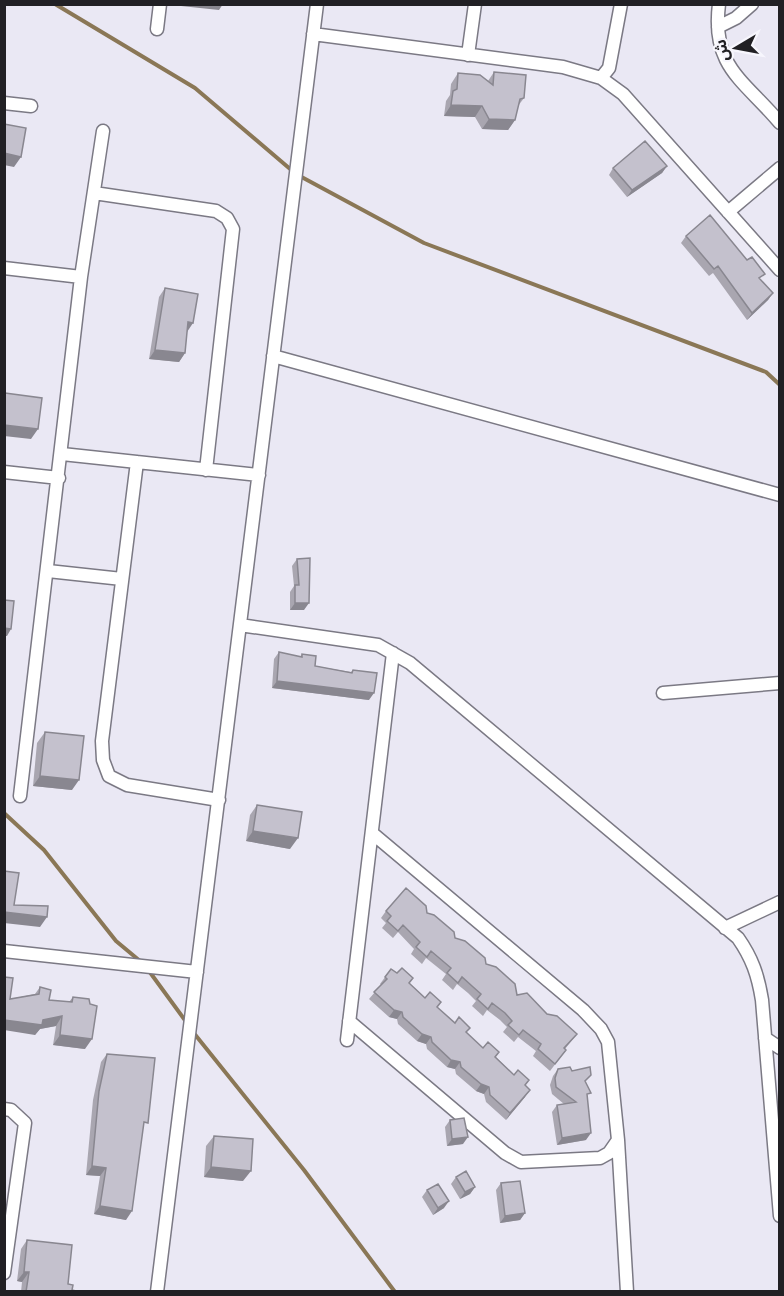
<svg xmlns="http://www.w3.org/2000/svg" width="784" height="1296" font-family="Helvetica,'Noto Sans Arabic',sans-serif">
<style>
.lines{fill:none;stroke-linecap:round;stroke-linejoin:round}
.stream{stroke:#8a7756;stroke-width:4}
.minor-casing{stroke:#7b7984;stroke-width:15}
.minor{stroke:#fff;stroke-width:12}
.wall{fill:#a9a6b0}
.shaded-wall{fill:#898790}
.building{fill:#c4c1cd;stroke:#898790;stroke-width:1.5}
</style>
<rect width="100%" height="100%" fill="#eae8f4"/>
<g class="lines">
<path class="stream" d="M55 4 195 88 296 174 424 243 766 372 780 385
M4 813 44 850 116 941 140 961
M149 971 187 1023
M193 1032 304 1170 395 1292"/>
<g class="minor-casing">
<path id="minor" d="M719 4C711 67 744 80 780 123
M718 27 736 18 752 4
M157 29 160 4
M313 34 563 67 601 78 623 94 780 270
M468 55 475 4
M601 78 609 68 621 4
M4 103 31 106
M94 193 216 211 227 218 233 229 206 470
M728 212 780 168
M4 268 81 277
M273 356 780 495
M62 454 259 475
M137 462 102 741 103 760 109 776 127 785 219 800
M4 472 59 478
M48 571 122 579
M240 625 378 645 410 663 738 938C752 958 758 975 762 1000L780 1216
M663 693 780 683
M20 796 81 277 103 131
M725 928 780 902
M4 951 197 972
M349 1021 505 1153 521 1162 600 1158 609 1153 618 1140 608 1042 601 1029 583 1010 372 833
M765 1038 780 1048
M347 1040 393 653
M4 1109 11 1110 25 1123 4 1273
M618 1140 627 1292
M157 1292 317 4"/>
</g>
<use href="#minor" class="minor"/>
</g>
<path class="wall" d="M494 72 524 98 518 106 515 120 508 130 482 129 475 117 444 116 446 101 450 95 451 84 458 73 488 81Z
M667 166 662 173 627 197 609 175 613 168Z
M686 236 760 280 773 293 768 300 747 320 713 273 709 276 681 243Z
M165 288 187 332 185 353 179 362 149 359 159 297Z
M297 559 304 610H290V592L294 586 292 566Z
M279 652 300 657 302 654 315 666 351 672 353 670 369 700 272 688 274 659Z
M45 732 72 790 33 786 37 743Z
M257 805 290 849 246 841 250 815Z
M386 911 427 913 486 964 517 995 577 1034 565 1049 566 1050 550 1071 533 1056 536 1051 518 1037 514 1042 503 1032 507 1027 500 1020 487 1010 483 1016 472 1006 476 1001 468 993 457 984 453 990 442 980 446 974 426 958 422 964 411 954 414 949 398 932 393 938 382 928 386 923 381 918Z
M391 969 397 973 413 978 409 983 425 998 441 1002 437 1007 483 1048 496 1057 525 1086V1097L506 1120 486 1102 484 1094 476 1091 456 1074 455 1069 447 1067 427 1049 426 1044 417 1041 398 1024 397 1019 389 1017 369 999 381 985 380 984Z
M40 987 49 1000 69 1002 73 997 85 1049 53 1045 56 1026 40 1029 35 1035 10 999 35 994Z
M107 1054 143 1130 126 1220 94 1214 100 1176 86 1175 93 1100 101 1062Z
M558 1069 572 1071 586 1082 587 1099 586 1140 557 1145 552 1112 557 1105 564 1104 552 1094 550 1085 553 1076Z
M450 1120 463 1144 447 1146 445 1127Z
M214 1136 243 1181 204 1177 206 1146Z
M456 1177 475 1187 470 1194 460 1199 451 1184Z
M501 1183 525 1213 520 1220 500 1223 496 1190Z
M427 1190 444 1208 433 1215 422 1197Z
M27 1240 68 1284 72 1290 80 1292H21L22 1282 17 1281 21 1249Z"/>
<path class="shaded-wall" d="M182 4H223L219 10 181 6Z
M451 105 482 106 475 117 444 116Z
M489 119 515 120 508 130 482 129Z
M4 153 21 157 14 167 4 165Z
M667 166 662 173 627 197 632 190Z
M773 293 768 300 747 320 752 313Z
M188 322 193 323 187 332Z
M155 350 185 353 179 362 149 359Z
M4 425 38 429 31 439 4 436Z
M295 603H309L304 610H290Z
M4 628 11 629 7 636H4Z
M277 681 374 693 369 700 272 688Z
M40 776 79 780 72 790 33 786Z
M253 831 298 838 290 849 246 841Z
M4 912 47 917 40 927 4 923Z
M394 1010 402 1012 397 1019 389 1017Z
M62 1016 56 1026 40 1029 35 1035 4 1030V1020H43Z
M422 1034 431 1037 426 1044 417 1041Z
M60 1035 92 1039 85 1049 53 1045Z
M451 1060 460 1062 455 1069 447 1067Z
M481 1084 489 1087 484 1094 476 1091Z
M530 1090 525 1097 506 1120 510 1113Z
M591 1133 586 1140 557 1145 562 1138Z
M468 1137 463 1144 447 1146 452 1139Z
M92 1166 106 1168 100 1176 86 1175Z
M211 1167 251 1171 243 1181 204 1177Z
M475 1187 470 1194 460 1199 465 1192Z
M449 1201 444 1208 433 1215 438 1208Z
M100 1206 132 1211 126 1220 94 1214Z
M525 1213 520 1220 500 1223 505 1216Z
M24 1272H29L22 1282 17 1281Z"/>
<path class="building" d="M494 72 526 75 524 98 520 99 515 120 489 119 482 106 451 105 453 91 457 89 458 73 480 75 493 85Z
M4 124 26 128 21 157 4 153Z
M645 141 667 166 632 190 613 168Z
M710 215 747 260 752 257 765 274 759 278 773 293 752 313 718 266 714 269 686 236Z
M165 288 198 294 193 323 188 322 185 353 155 350Z
M5 393 42 398 38 429 4 425Z
M310 558 309 603H295V585H299L297 559Z
M4 600 14 601 11 629 4 628Z
M279 652 302 657V654L316 656 315 666 352 673 353 670 377 673 374 693 277 681Z
M45 732 84 736 79 780 40 776Z
M257 805 302 812 298 838 253 831Z
M4 871 19 873 14 905 48 906 47 917 4 912Z
M406 888 426 906 427 913 434 915 454 932 455 938 465 941 485 958 486 964 496 967 515 984 517 995 527 993 547 1014 557 1016 577 1034 564 1048 566 1050 555 1064 538 1049 541 1044 523 1030 519 1035 508 1025 512 1021 505 1013 492 1003 488 1009 477 999 481 994 472 986 462 977 458 983 447 973 451 968 431 951 427 957 416 947 420 942 403 925 398 931 387 921 391 916 386 911Z
M402 968 413 978 409 983 425 998 430 992 441 1002 437 1007 455 1023 459 1017 470 1028 466 1032 483 1048 488 1042 499 1052 495 1057 514 1075 518 1070 529 1080 525 1085 530 1090 510 1113 490 1095 489 1087 481 1084 461 1067 460 1062 451 1060 432 1042 431 1037 422 1034 403 1017 402 1012 394 1010 374 992 387 979 385 977 391 969 397 973Z
M4 977 13 978 10 999 39 994 40 987 51 990 49 1000 72 1002 73 997 89 999 90 1004 97 1006 92 1039 60 1035 62 1016 43 1020 42 1025 4 1020Z
M107 1054 155 1058 148 1123 144 1122 132 1211 100 1206 106 1168 92 1166 99 1091Z
M570 1067 572 1071 590 1067 591 1075 585 1081 591 1093 587 1094 591 1133 562 1138 557 1105 576 1102 556 1087 555 1078 558 1069Z
M464 1118 468 1137 452 1139 450 1120Z
M214 1136 253 1139 251 1171 211 1167Z
M466 1171 475 1187 465 1192 456 1177Z
M520 1181 525 1213 505 1216 501 1183Z
M438 1184 449 1201 438 1208 427 1190Z
M27 1240 72 1245 68 1284 73 1285 72 1290 80 1292H26L29 1272H24Z"/>
<rect width="784" height="1296" fill="none" stroke="#212024" stroke-width="12"/>
<g transform="translate(736 48) rotate(260)" stroke="#f7f6fd" stroke-width="4.5" paint-order="stroke">
<path d="M0-4.5L10 22L0 15L-10 22Z" fill="#212024"/>
<text y="-9" font-size="16" font-weight="bold" text-anchor="middle" fill="#212024">ش</text>
</g>
</svg>
